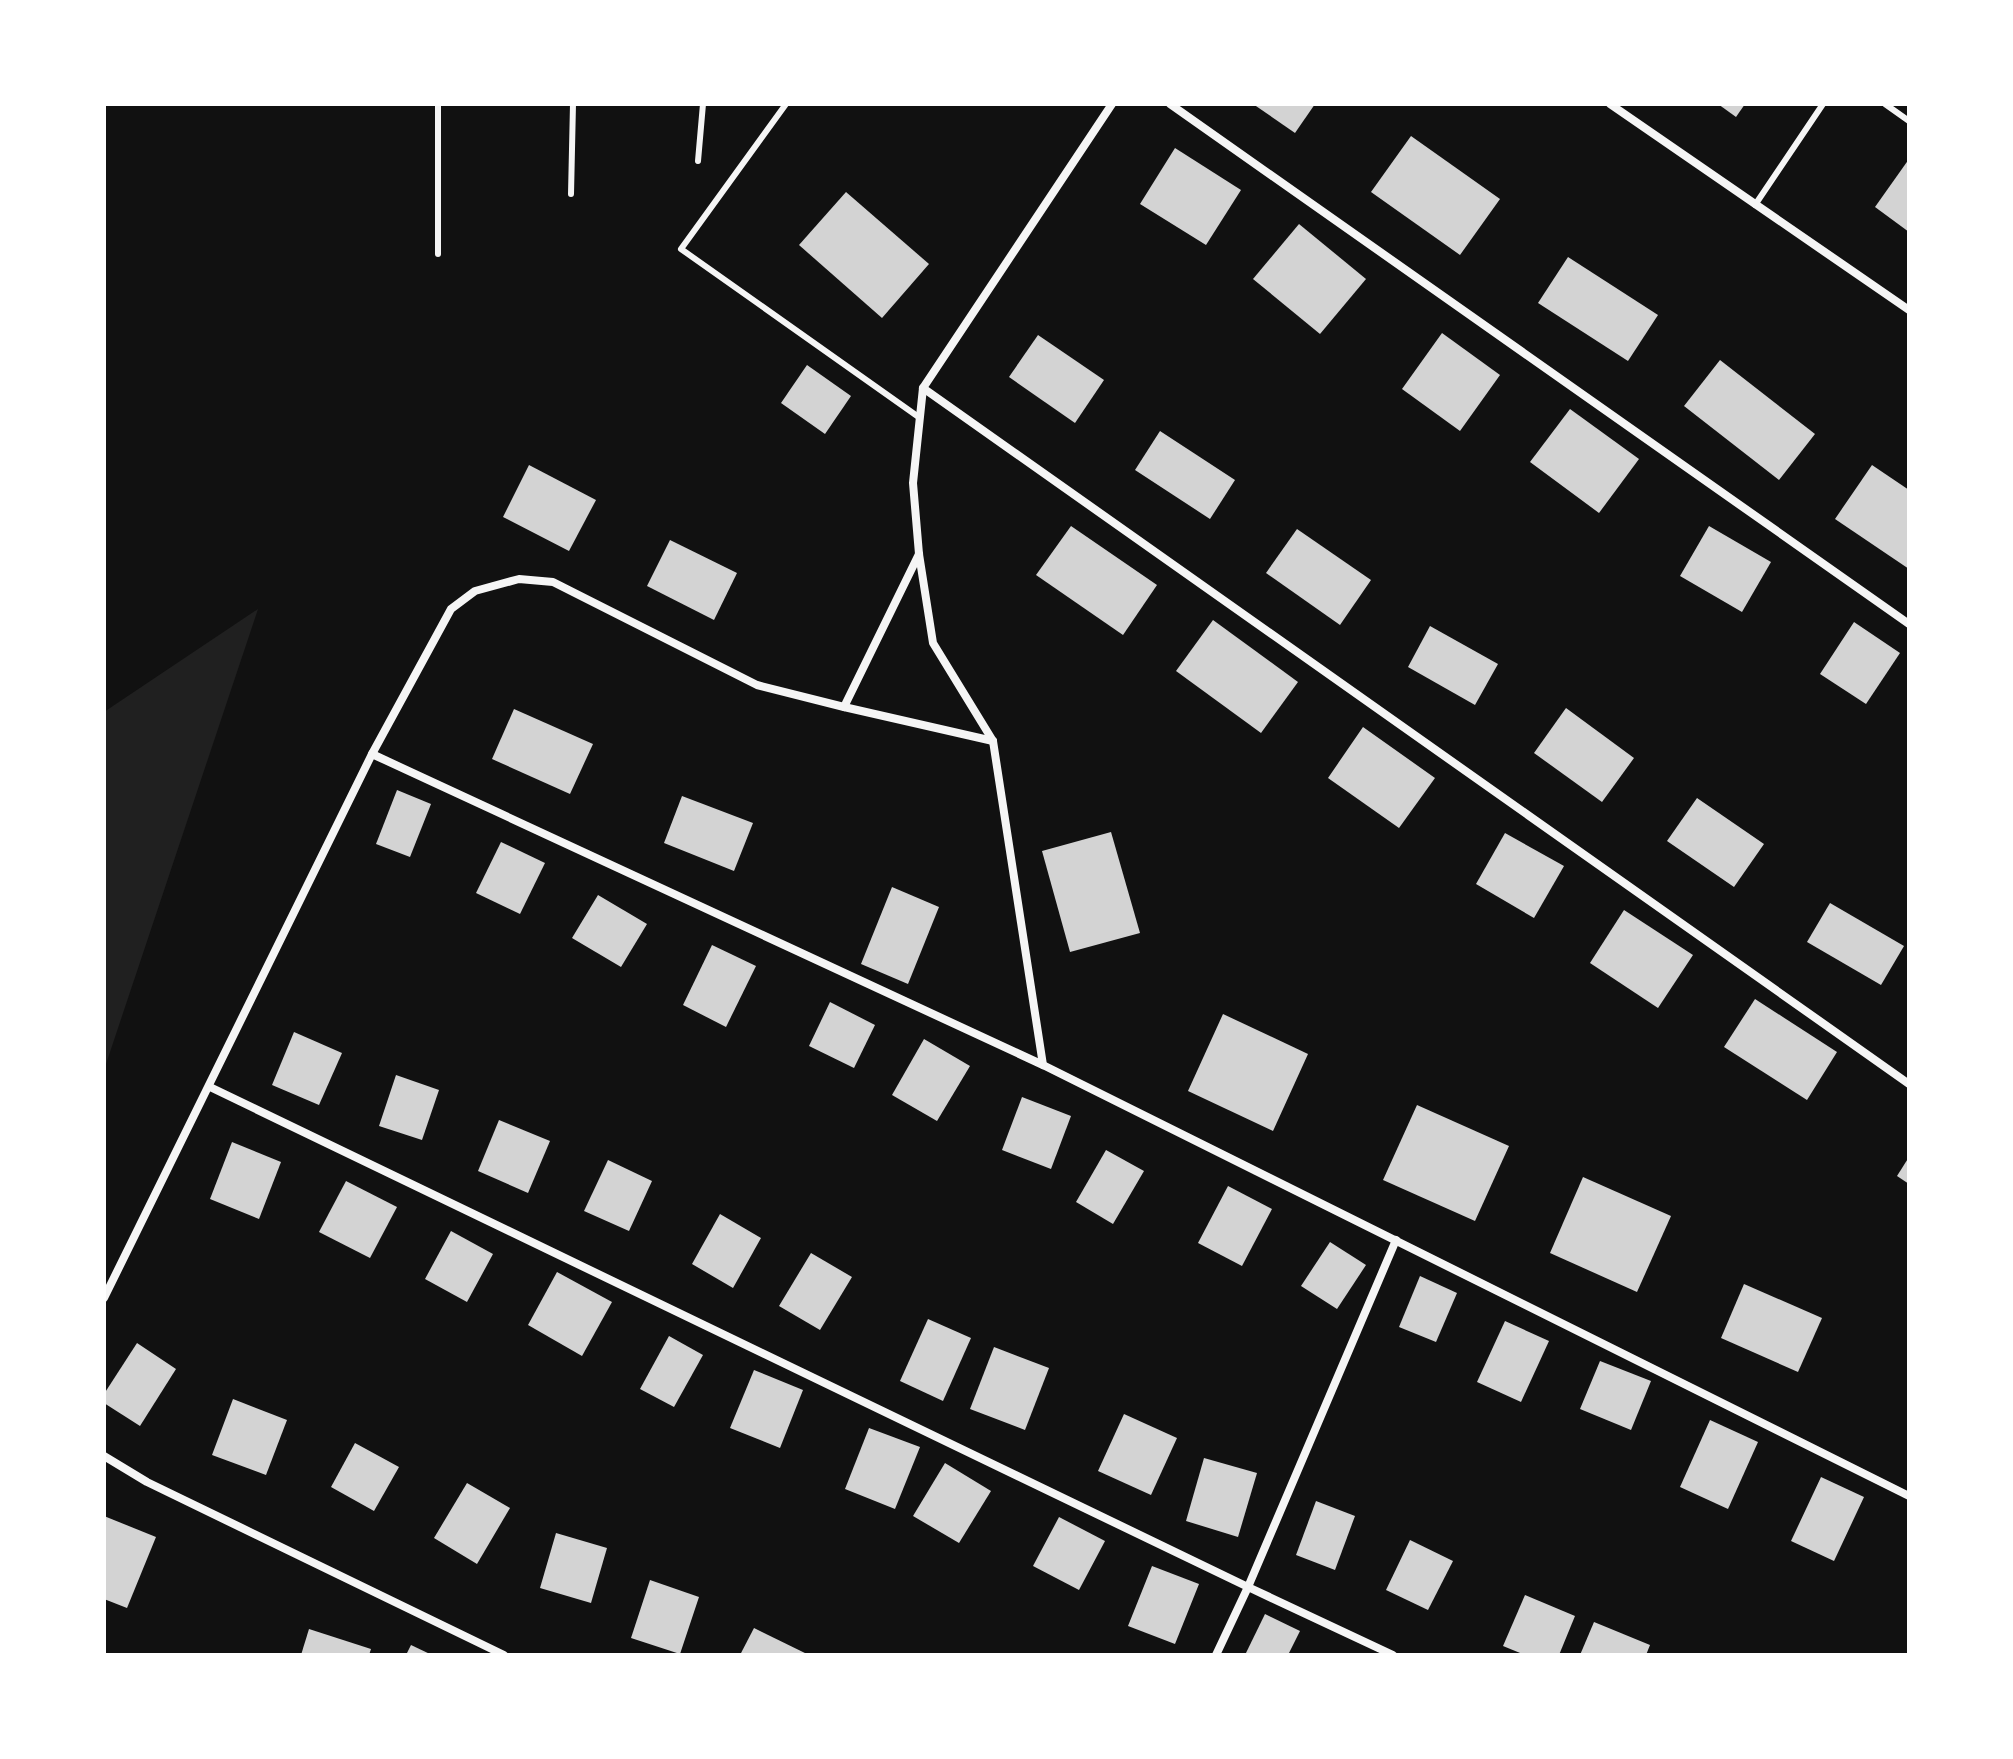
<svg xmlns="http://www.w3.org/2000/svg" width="2013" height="1759" font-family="Montserrat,sans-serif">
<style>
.green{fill:#202020}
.building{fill:#d3d3d3}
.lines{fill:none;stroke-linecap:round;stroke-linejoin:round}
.service{stroke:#f5f5f5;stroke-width:6}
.minor{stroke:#f5f5f5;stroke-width:8}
</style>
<rect width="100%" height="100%" fill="#111"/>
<polygon class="green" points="258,609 104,1070 104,712"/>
<g class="building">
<polygon points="1253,104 1315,104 1295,133"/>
<polygon points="1718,104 1745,104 1736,117"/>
<polygon points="1411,136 1500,199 1460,255 1371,192"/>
<polygon points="1175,148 1241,190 1206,245 1140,204"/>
<polygon points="1909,159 1909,232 1875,207"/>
<polygon points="846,192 929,264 882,318 799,245"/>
<polygon points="1299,224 1366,279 1320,334 1253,279"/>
<polygon points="1568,257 1658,315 1628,361 1538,303"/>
<polygon points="1442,333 1500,375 1460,431 1402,389"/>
<polygon points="1038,335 1104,380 1075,423 1009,377"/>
<polygon points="1720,360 1815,434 1779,480 1684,406"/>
<polygon points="807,365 851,396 825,434 781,403"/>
<polygon points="1570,409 1639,459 1599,513 1530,462"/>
<polygon points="1160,431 1235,480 1210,519 1135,470"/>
<polygon points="529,465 596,500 569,551 503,517"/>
<polygon points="1872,465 1909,490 1909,569 1835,519"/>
<polygon points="1071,526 1157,585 1123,635 1036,575"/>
<polygon points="1709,526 1771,562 1742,612 1680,576"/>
<polygon points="1297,529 1371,580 1340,625 1266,573"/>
<polygon points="670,540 737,573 714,620 647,586"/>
<polygon points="1213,620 1298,682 1261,733 1176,671"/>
<polygon points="1854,622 1900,653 1866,704 1820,674"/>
<polygon points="1430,626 1498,664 1475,705 1408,667"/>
<polygon points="1566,708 1634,758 1602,802 1534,753"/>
<polygon points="514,709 593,744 570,794 492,759"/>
<polygon points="1363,727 1435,778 1399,828 1328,778"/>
<polygon points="397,790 431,804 410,857 376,844"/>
<polygon points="682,796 753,823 734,871 664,843"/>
<polygon points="1697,798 1764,844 1734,887 1667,841"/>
<polygon points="1111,832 1140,933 1070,952 1042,851"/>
<polygon points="1505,833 1564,866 1534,918 1476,884"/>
<polygon points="501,842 545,863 520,914 476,893"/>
<polygon points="892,887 939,907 908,984 861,964"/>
<polygon points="598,895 647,924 621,967 572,938"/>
<polygon points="1830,903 1904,946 1881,985 1807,942"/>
<polygon points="1624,910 1693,955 1658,1008 1590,963"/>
<polygon points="712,945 756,966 726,1027 683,1005"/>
<polygon points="1755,999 1837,1052 1807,1100 1724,1047"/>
<polygon points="830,1002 875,1025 854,1068 809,1046"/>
<polygon points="1223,1014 1308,1054 1273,1131 1188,1091"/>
<polygon points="294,1032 342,1053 319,1105 272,1085"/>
<polygon points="924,1039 970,1066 937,1121 892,1095"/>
<polygon points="396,1075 439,1090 422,1140 379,1126"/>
<polygon points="1022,1097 1071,1116 1051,1169 1002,1150"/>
<polygon points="1417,1105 1509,1146 1475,1221 1383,1180"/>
<polygon points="499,1120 550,1141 528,1193 478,1171"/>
<polygon points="232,1142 281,1162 259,1219 210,1199"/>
<polygon points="1106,1150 1144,1171 1113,1224 1076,1202"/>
<polygon points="1909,1157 1909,1184 1897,1176"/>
<polygon points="608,1160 652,1181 629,1231 584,1211"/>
<polygon points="1583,1177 1671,1216 1637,1292 1550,1253"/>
<polygon points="346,1181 397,1207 370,1258 319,1232"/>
<polygon points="1228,1186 1272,1209 1242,1266 1198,1243"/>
<polygon points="720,1214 761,1238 733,1288 692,1264"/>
<polygon points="451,1231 493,1254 467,1302 425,1279"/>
<polygon points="1330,1242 1366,1265 1337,1309 1301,1286"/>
<polygon points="811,1253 852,1277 820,1330 779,1306"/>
<polygon points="557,1272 612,1302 582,1356 528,1325"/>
<polygon points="1420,1276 1457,1293 1436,1342 1399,1327"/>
<polygon points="1744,1284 1822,1318 1798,1372 1721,1338"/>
<polygon points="928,1319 971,1338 943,1401 900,1381"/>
<polygon points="1505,1321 1549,1341 1521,1402 1477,1382"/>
<polygon points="669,1336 703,1355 674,1407 640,1389"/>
<polygon points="137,1343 176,1369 140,1426 104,1403 104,1394"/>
<polygon points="994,1347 1049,1368 1025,1430 970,1409"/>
<polygon points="1600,1361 1651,1381 1631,1430 1580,1409"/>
<polygon points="754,1370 803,1390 780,1448 730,1428"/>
<polygon points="233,1399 287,1420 266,1475 212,1455"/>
<polygon points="1124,1414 1177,1438 1151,1495 1098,1471"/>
<polygon points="1710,1420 1758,1442 1728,1509 1680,1487"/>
<polygon points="869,1428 920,1447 895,1509 845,1489"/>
<polygon points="355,1443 399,1467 374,1511 331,1487"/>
<polygon points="1204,1458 1257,1473 1238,1537 1186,1521"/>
<polygon points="945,1463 991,1491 959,1543 913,1516"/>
<polygon points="1821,1477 1864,1497 1834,1561 1791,1541"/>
<polygon points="467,1483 510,1508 477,1564 434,1538"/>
<polygon points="1316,1501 1355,1516 1335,1570 1296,1555"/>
<polygon points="104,1516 156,1537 127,1608 104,1599"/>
<polygon points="1059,1517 1105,1541 1079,1590 1033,1566"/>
<polygon points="556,1533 607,1548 591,1603 540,1588"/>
<polygon points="1410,1540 1453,1561 1428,1610 1386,1590"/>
<polygon points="1152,1566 1199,1584 1175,1644 1128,1626"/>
<polygon points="650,1580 699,1597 680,1654 631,1638"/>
<polygon points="1525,1595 1575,1616 1559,1655 1525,1655 1503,1646"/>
<polygon points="1265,1614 1300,1631 1288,1655 1245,1655"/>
<polygon points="1594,1622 1650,1645 1646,1655 1580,1655"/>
<polygon points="754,1628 809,1655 740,1655"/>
<polygon points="309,1629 371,1649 369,1655 301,1655"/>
<polygon points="411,1645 432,1655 406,1655"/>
</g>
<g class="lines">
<g class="service">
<polyline points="786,104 681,249 920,418"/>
<polyline points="1885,104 1909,121"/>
<polyline points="698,161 703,104"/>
<polyline points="571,194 573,104"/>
<polyline points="1755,205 1823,104"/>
<polyline points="438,254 438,104"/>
</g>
<g class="minor">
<polyline points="1112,104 923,388 1909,1084"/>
<polyline points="1170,104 1909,624"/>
<polyline points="1610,104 1909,310"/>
<polyline points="923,388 913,483 919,554 933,643 993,741 1043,1065 1909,1496"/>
<polyline points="844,707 919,554"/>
<polyline points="372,754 1043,1065"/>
<polyline points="210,1087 1248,1587 1393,1655"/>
<polyline points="104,1298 372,754 451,609 475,591 519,579 553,582 757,685 844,707 993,741"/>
<polyline points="104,1456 147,1482 504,1655"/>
<polyline points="1216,1655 1248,1587 1396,1240"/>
</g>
</g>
<rect width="2013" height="1759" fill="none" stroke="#ffffff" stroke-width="212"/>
</svg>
